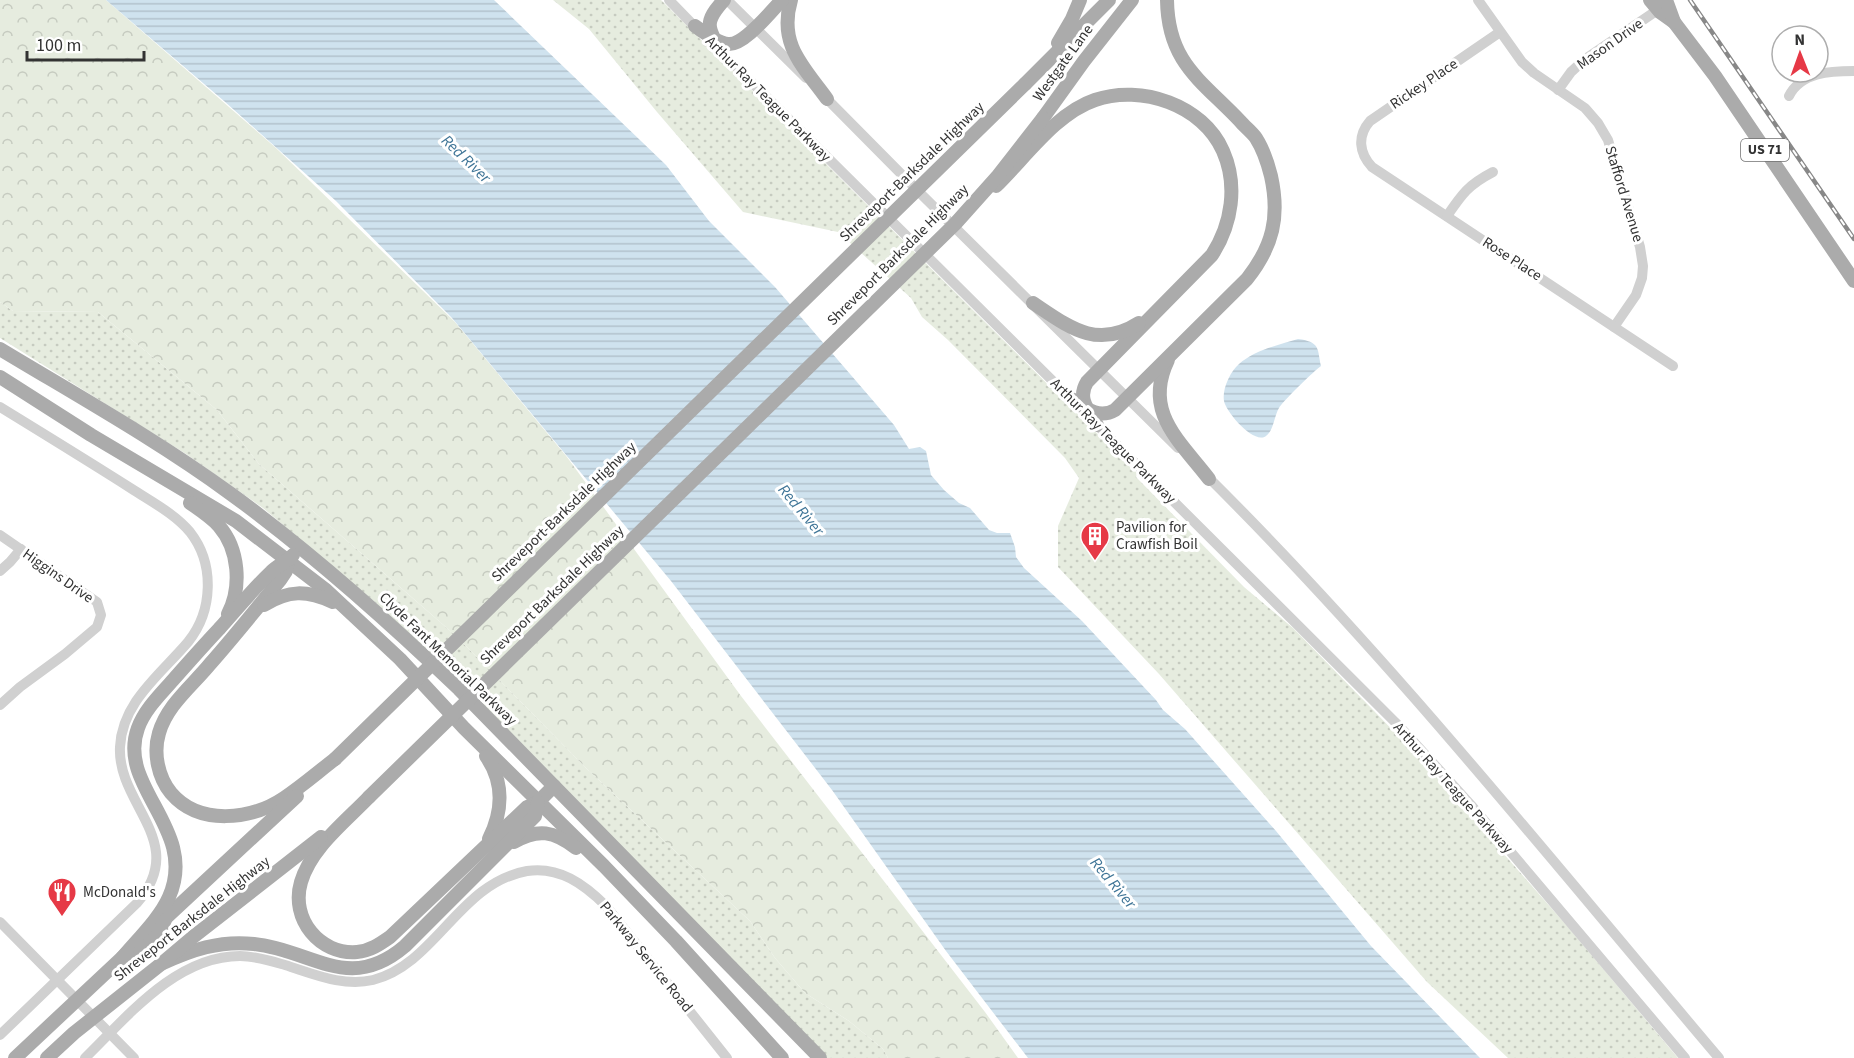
<svg xmlns="http://www.w3.org/2000/svg" width="1854" height="1058" font-family="'Source Sans 3',sans-serif">
<style>
.grass{fill:url(#grass-dots)}
.forest{fill:url(#forest-crowns)}
.water{fill:url(#water-rules)}
.lines{fill:none;stroke-linecap:round;stroke-linejoin:round}
.minor{stroke:#d0d0d0;stroke-width:10}
.major{stroke:#ababab;stroke-width:14}
.rail-casing{stroke:#888;stroke-width:4.5}
.rail{stroke:#fff;stroke-width:2;stroke-dasharray:7;stroke-linecap:butt}
.major-bridge{stroke:#ababab;stroke-width:14}
.labels{text-anchor:middle;dominant-baseline:central;stroke-width:6;stroke-linejoin:round;paint-order:stroke}
.shield{fill:#fff;stroke:#707070;stroke-width:1.5}
.shield-label{font-size:14px;font-weight:bold;fill:#333}
.street-label{font-size:15px;fill:#333;stroke:#fff}
.poi-label{font-size:15px;fill:#333;stroke:#fff;text-anchor:start}
.water-label{font-size:16px;font-style:italic;fill:#3f7597;stroke:#fff}
</style>
<defs>
<pattern id="grass-dots" width="8" height="8" patternUnits="userSpaceOnUse" patternTransform="scale(1.5)"><rect width="8" height="8" fill="#e6ecdf"/><path d="M2 2h.1M6 6h.1" fill="none" stroke="#c6cbc0" stroke-width="1.8" stroke-linecap="round"/></pattern>
<pattern id="forest-crowns" width="20" height="18" patternUnits="userSpaceOnUse" patternTransform="scale(1.5)"><rect width="20" height="18" fill="#e6ecdf"/><path d="M2 6a3 3 0 1 1 6 0M12 15a3 3 0 1 1 6 0" fill="none" stroke="#c6cbc0"/></pattern>
<pattern id="water-rules" width="6" height="5" patternUnits="userSpaceOnUse" patternTransform="scale(1.5)"><rect width="6" height="5" fill="#cfe2ee"/><path d="M0 2.5h6" fill="none" stroke="#b2c2cd"/></pattern>
</defs>
<rect width="100%" height="100%" fill="#fff"/>
<g class="grass">
<polygon points="553,0 661,0 1137,473 1136,477 1244,587 1293,628 1415,753 1568,927 1678,1058 1508,1058 1427,982 1159,674 1058,567 1058,526 1079,478 1065,458 948,340 922,317 911,298 838,232 743,212 657,112 589,29"/>
<polygon points="0,302 13,311 98,312 217,410 259,464 455,635 586,768 750,921 775,958 805,993 849,1021 883,1049 888,1058 826,1058 376,603 263,508 186,454 0,338"/>
</g>
<polygon class="forest" points="0,0 106,0 276,148 455,322 567,457 741,696 985,1012 1018,1058 888,1058 883,1049 849,1021 805,993 775,958 750,921 586,768 455,635 259,464 217,410 98,312 13,311 0,302"/>
<g class="water">
<polygon points="106,0 494,0 666,165 709,221 775,287 894,425 909,449 920,447 926,451 931,475 944,490 959,503 970,508 989,530 997,533 1010,533 1015,547 1016,557 1024,568 1082,621 1156,700 1163,710 1185,729 1276,831 1371,946 1480,1058 1028,1058 946,951 832,790 671,581 452,318 336,201 224,101"/>
<path d="M1298,339c23,3 19,10 23,27 -5,3 -40,37 -42,42 -5,8 -5,22 -13,28 -12,9 -40,-24 -42,-35 -2,-12 6,-29 15,-37 16,-14 39,-19 59,-25z"/>
</g>
<g class="lines">
<g class="minor">
<polyline points="669,0 700,32"/>
<polyline points="727,0 806,78"/>
<polyline points="1478,0 1522,62 1534,73 1585,108 1598,123 1608,140 1640,247 1643,266 1642,278 1636,295 1614,327"/>
<path d="M1500,32l-130,89c-13,15 -11,32 2,46l301,199"/>
<polyline points="716,47 1075,403"/>
<polyline points="1558,90 1571,72 1584,60 1662,7"/>
<polyline points="823,95 923,196 1178,448"/>
<path d="M1789,96c12,-24 42,-25 65,-25"/>
<path d="M1447,216c15,-22 21,-31 46,-44"/>
<path d="M0,407c44,27 88,54 132,82 20,13 43,25 58,43 25,32 23,79 -2,110 -27,32 -66,60 -68,105 -3,58 70,95 17,156l-137,132"/>
<polyline points="1093,421 1402,729 1471,805 1685,1058"/>
<path d="M1204,473c185,183 347,387 515,585"/>
<polyline points="0,535 97,602 101,615 97,627 65,654 20,687 0,705"/>
<polyline points="0,571 10,562 21,549"/>
<polyline points="0,922 134,1058"/>
<path d="M85,1058c42,-41 91,-102 155,-102 15,0 31,5 45,9 29,9 58,22 88,15 63,-16 86,-97 154,-109 32,-5 57,13 79,35l121,152"/>
</g>
<g class="major">
<path d="M791,0c-13,44 12,66 36,99"/>
<polyline points="1650,0 1660,12 1674,22 1715,76 1854,281"/>
<polyline points="1666,0 1674,22"/>
<path d="M695,26c9,6 22,17 33,18 16,2 43,-33 54,-44"/>
<polyline points="1058,43 1072,19 1080,0"/>
<path d="M721,52c-14,-25 -17,-30 3,-52"/>
<polyline points="1025,84 1109,0"/>
<polyline points="1043,118 1084,61 1132,0"/>
<path d="M996,186c29,-28 60,-73 99,-86 46,-16 108,5 128,51 15,34 9,73 -11,104l-125,127c-10,16 1,28 10,43"/>
<path d="M1033,303c36,24 64,47 106,20"/>
<path d="M0,349c78,47 157,91 231,145 81,59 155,125 228,195l361,369"/>
<path d="M1168,360c-25,52 11,80 41,119"/>
<polyline points="0,377 91,435 236,521 326,590 400,659 464,728 604,866 676,941 782,1058"/>
<path d="M1070,398c14,9 28,22 45,12l132,-131c26,-33 33,-62 24,-103 -3,-12 -8,-27 -15,-38 -4,-6 -11,-11 -16,-17 -39,-41 -72,-58 -73,-121"/>
<path d="M190,503c10,7 21,14 29,23 20,23 23,61 9,88"/>
<path d="M288,561l-2,10 -6,9c-23,28 -46,57 -70,84 -18,22 -43,41 -51,69 -6,20 -1,44 12,60 28,33 80,27 113,5 18,-12 34,-26 51,-39"/>
<path d="M264,605c25,-15 42,-15 69,-3"/>
<path d="M486,756c18,26 17,55 3,83"/>
<path d="M369,797c-24,25 -58,51 -68,85 -11,37 19,73 56,70 13,-1 23,-8 33,-15l137,-130 11,-5 16,-16"/>
<path d="M514,842c24,-14 40,-11 62,6"/>
<polyline points="157,926 297,796"/>
<path d="M122,958c15,-18 38,-40 47,-61 30,-68 -53,-110 -31,-169 7,-19 22,-33 35,-48 15,-17 30,-34 46,-51 17,-19 34,-40 52,-57 7,-7 16,-10 22,-17"/>
<polyline points="127,964 158,935 165,920"/>
<path d="M161,964c30,-14 59,-24 93,-20 58,6 95,50 151,2l130,-130 3,-14"/>
<polyline points="15,1058 127,953"/>
<polyline points="47,1058 74,1033 161,964 193,937 321,837"/>
</g>
<g class="rail-casing">
<polyline id="rail" points="1690,0 1854,239"/>
</g>
<use href="#rail" class="rail"/>
<g class="major-bridge">
<polyline points="335,759 1025,84"/>
<polyline points="369,797 955,224 997,177 1043,118"/>
</g>
</g>
<defs>
<g id="building-pin" transform="scale(1.5)"><path d="M0 17L-7.5 6A9.5 9.5 0 1 1 7.5 6Z" fill="#e63946" stroke="#fff"/><path d="M-4-6H4V6H1V3H-1V6H-4ZM-2.5-4.3h1.7v1.8h-1.7ZM.8-4.3h1.7v1.8H.8ZM-2.5-1h1.7V.8h-1.7ZM.8-1h1.7V.8H.8Z" fill="#fff"/></g>
<g id="restaurant-pin" transform="scale(1.5)"><path d="M0 17L-7.5 6A9.5 9.5 0 1 1 7.5 6Z" fill="#e63946" stroke="#fff"/><path d="M-5-6h1v4h1v-4h1v4h1v-4h1v5L-1.5 .5V6h-2V.5L-5-1ZM5-6V6H3V1.5H1.5Q1.5-4 5-6Z" fill="#fff"/></g>
</defs>
<g fill-rule="evenodd">
<use href="#building-pin" x="1095" y="536"/>
<use href="#restaurant-pin" x="62" y="892"/>
</g>
<g class="labels">
<rect class="shield" x="1741" y="139" width="48" height="22" rx="4.5"/>
<g class="shield-label">
<text x="1765" y="150">US 71</text>
</g>
<g class="street-label">
<text transform="translate(1610 44) rotate(-35)">Mason Drive</text>
<text transform="translate(1063 63) rotate(-54)">Westgate Lane</text>
<text transform="translate(1424 84) rotate(-34)">Rickey Place</text>
<text transform="translate(768 99) rotate(45)">Arthur Ray Teague Parkway</text>
<text transform="translate(912 172) rotate(-44)">Shreveport-Barksdale Highway</text>
<text transform="translate(1624 194) rotate(73)">Stafford Avenue</text>
<text transform="translate(898 255) rotate(-45)">Shreveport Barksdale Highway</text>
<text transform="translate(1512 259) rotate(33)">Rose Place</text>
<text transform="translate(1113 441) rotate(45)">Arthur Ray Teague Parkway</text>
<text transform="translate(564 512) rotate(-44)">Shreveport-Barksdale Highway</text>
<text transform="translate(58 576) rotate(35)">Higgins Drive</text>
<text transform="translate(552 595) rotate(-44)">Shreveport Barksdale Highway</text>
<text transform="translate(448 659) rotate(44)">Clyde Fant Memorial Parkway</text>
<text transform="translate(1453 788) rotate(48)">Arthur Ray Teague Parkway</text>
<text transform="translate(192 919) rotate(-38)">Shreveport Barksdale Highway</text>
<text transform="translate(646 957) rotate(51)">Parkway Service Road</text>
</g>
<g class="poi-label">
<text x="1116" y="527">Pavilion for<tspan x="1116" dy="17">Crawfish Boil</tspan></text>
<text x="83" y="892">McDonald's</text>
</g>
<g class="water-label">
<text transform="translate(466 159) rotate(44)">Red River</text>
<text transform="translate(801 510) rotate(50)">Red River</text>
<text transform="translate(1113 883) rotate(50)">Red River</text>
</g>
</g>
<g transform="translate(1800 54) rotate(359)"><circle r="28" fill="#ffffff" stroke="#adadad" stroke-width="1.5"/>
<path d="M0-4.5L10 22L0 15L-10 22Z" fill="#e63946"/>
<text y="-9" font-size="16" font-weight="bold" text-anchor="middle" fill="#333333">N</text>
</g>
<path d="M27 51v9h117v-9" fill="none" stroke="#333333" stroke-width="3"/>
<text x="36" y="51" font-size="18" fill="#333333" stroke="#ffffff" stroke-width="4.5" paint-order="stroke">100 m</text>
</svg>
